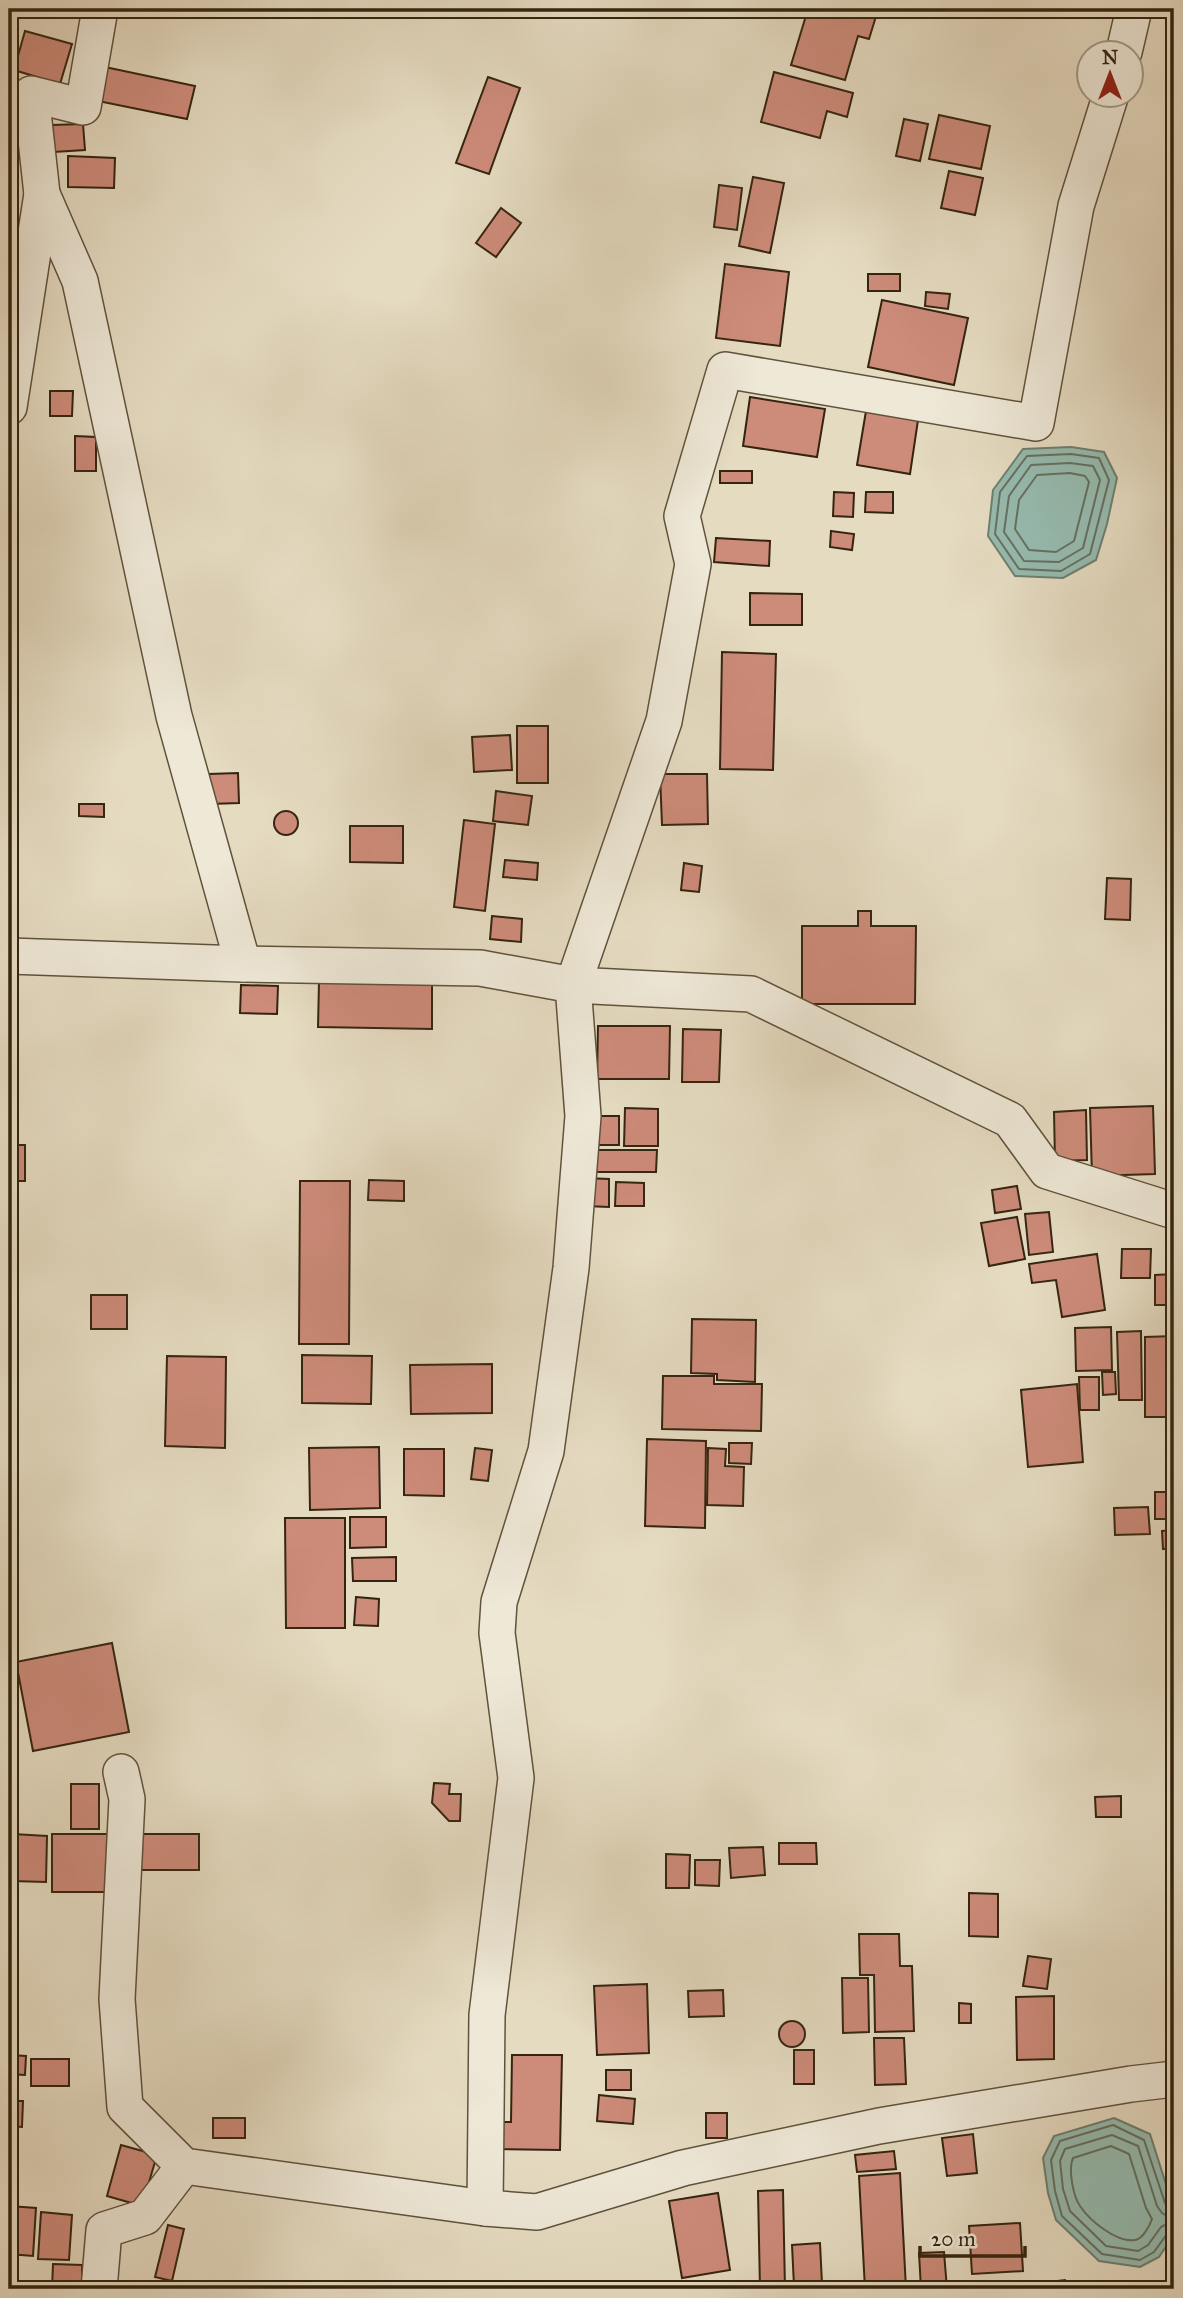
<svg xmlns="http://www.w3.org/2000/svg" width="1183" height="2298" font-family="'IM FELL Great Primer',serif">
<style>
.water{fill:#96bbaf;stroke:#6f7f6f;stroke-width:2}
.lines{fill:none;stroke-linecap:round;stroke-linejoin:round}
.shore{stroke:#667060;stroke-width:2}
.building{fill:#cd8b7a;stroke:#352510;stroke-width:2}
.street-casing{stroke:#61523c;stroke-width:38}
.street{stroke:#eee8d7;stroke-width:35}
</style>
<rect width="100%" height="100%" fill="#e5dbc1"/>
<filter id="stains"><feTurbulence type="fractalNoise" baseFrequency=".00286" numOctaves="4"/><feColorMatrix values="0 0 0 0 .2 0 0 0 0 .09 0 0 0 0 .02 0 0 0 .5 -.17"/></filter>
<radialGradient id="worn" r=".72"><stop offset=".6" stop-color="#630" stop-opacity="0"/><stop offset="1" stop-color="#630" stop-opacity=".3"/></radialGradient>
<g class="water">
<polygon points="1071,447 1104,452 1117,478 1107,524 1096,560 1063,578 1015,576 988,536 993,490 1023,449"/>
<polygon points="1114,2118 1150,2134 1171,2200 1173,2236 1159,2257 1140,2267 1099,2261 1056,2220 1048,2193 1043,2158 1054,2136"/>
</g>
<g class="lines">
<g class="shore">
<polygon points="1071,454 1099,458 1109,480 1090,554 1061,571 1019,569 995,534 1000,492 1027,456"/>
<polygon points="1070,463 1093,466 1100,480 1083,548 1059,562 1024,561 1004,532 1009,496 1031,465"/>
<polygon points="1070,473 1085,476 1089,482 1074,541 1056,552 1029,550 1015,529 1019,500 1037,475"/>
<polygon points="1112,2135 1138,2146 1157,2206 1162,2213 1172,2219 1171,2222 1161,2227 1148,2245 1138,2251 1106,2246 1070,2211 1063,2189 1060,2161 1065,2149"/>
<path d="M1111,2146l18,8 17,54 6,11c-2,6 -9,20 -17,21 -18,3 -45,-19 -55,-34 -7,-10 -12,-37 -7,-48z"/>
<polyline points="1174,2208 1169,2207 1165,2203 1144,2140 1113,2125 1060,2141 1051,2160 1055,2191 1062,2216 1102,2254 1140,2260 1154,2252 1167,2234 1174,2232"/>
</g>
</g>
<g class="building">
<polygon points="808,9 864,9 877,13 869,39 858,36 845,80 791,65"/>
<polygon points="25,31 72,44 60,84 14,70"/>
<polygon points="105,67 195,86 187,119 98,101"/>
<polygon points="774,72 853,93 847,117 827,111 820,138 761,122"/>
<polygon points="488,77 520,88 489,174 456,163"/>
<polygon points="939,115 990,126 981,169 929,159"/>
<polygon points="904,119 928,124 920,161 896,156"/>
<polygon points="83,124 85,150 54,152 52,125"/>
<polygon points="68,156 115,158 114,188 68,187"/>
<polygon points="949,171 983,178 975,215 941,208"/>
<polygon points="753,177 784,183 770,253 739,246"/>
<polygon points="719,185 742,188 737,230 714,227"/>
<polygon points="501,208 521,223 496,257 476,243"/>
<polygon points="725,264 789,272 780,346 716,338"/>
<rect x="868" y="274" width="32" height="17"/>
<polygon points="926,292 950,294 948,309 925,306"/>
<polygon points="882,300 968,318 954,385 868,367"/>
<polygon points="50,391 73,391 72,416 50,416"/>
<polygon points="750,397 825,409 817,457 743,446"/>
<polygon points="866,411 918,420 910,474 857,465"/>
<polygon points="75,436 96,437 96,471 75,471"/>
<rect x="720" y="471" width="32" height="12"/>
<polygon points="834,492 854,493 853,517 833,516"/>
<polygon points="866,492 893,492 893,513 865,512"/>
<polygon points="831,531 854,534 852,550 830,547"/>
<polygon points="716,538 770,541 769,566 714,562"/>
<polygon points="750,593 802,594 802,625 750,625"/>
<polygon points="9,641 15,642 14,656 9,656"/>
<polygon points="722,652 776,654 773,770 720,769"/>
<rect x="517" y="726" width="31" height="57"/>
<polygon points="510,735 512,770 474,772 472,737"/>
<polygon points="238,773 239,803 210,804 209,774"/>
<polygon points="660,774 707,774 708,824 662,825"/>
<polygon points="496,791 532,796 528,825 493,821"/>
<polygon points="79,804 104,804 104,817 79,816"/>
<circle cx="286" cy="823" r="12"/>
<polygon points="464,820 495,824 485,911 454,907"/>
<polygon points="350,826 403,826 403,863 350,862"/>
<polygon points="505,860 538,863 537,880 503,877"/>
<polygon points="684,863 702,866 699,892 681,890"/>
<polygon points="1107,878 1131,879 1130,920 1105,919"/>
<polygon points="858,911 871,911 871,926 916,926 915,1004 802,1004 802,926 858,926"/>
<polygon points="492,916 522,919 521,942 490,939"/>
<polygon points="319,982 432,984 432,1029 318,1027"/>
<polygon points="241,985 278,986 277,1014 240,1013"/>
<polygon points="598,1026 670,1026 669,1079 597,1079"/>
<polygon points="683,1029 721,1030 719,1082 682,1082"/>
<polygon points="1153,1106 1155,1174 1092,1176 1090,1108"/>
<polygon points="625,1108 658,1109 658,1146 624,1146"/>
<polygon points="1086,1110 1087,1160 1055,1161 1054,1112"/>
<polygon points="591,1116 619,1116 619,1145 590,1145"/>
<rect x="9" y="1145" width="16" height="36"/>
<polygon points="589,1150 657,1150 656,1172 589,1172"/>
<polygon points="585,1178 609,1179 609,1207 585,1206"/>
<polygon points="369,1180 404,1181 404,1201 368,1200"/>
<polygon points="300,1181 350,1181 349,1344 299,1344"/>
<polygon points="616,1182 644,1183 644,1206 615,1206"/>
<polygon points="1017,1186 1021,1209 995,1213 992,1190"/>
<polygon points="1049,1212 1053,1252 1029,1255 1025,1214"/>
<polygon points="1017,1217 1025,1259 989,1266 981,1223"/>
<polygon points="1122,1249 1151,1249 1150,1278 1121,1278"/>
<polygon points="1097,1254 1105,1310 1062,1317 1056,1280 1032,1283 1029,1264"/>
<polygon points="1174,1274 1174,1305 1155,1305 1155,1275"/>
<rect x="91" y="1295" width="36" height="34"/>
<polygon points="692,1319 756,1320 755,1382 717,1380 717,1374 691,1373"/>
<polygon points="1111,1327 1112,1370 1076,1371 1075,1328"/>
<polygon points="1141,1331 1142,1400 1119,1400 1117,1332"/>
<polygon points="1174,1336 1174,1388 1170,1389 1170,1417 1145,1417 1145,1337"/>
<polygon points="302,1355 372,1356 371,1404 302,1403"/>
<polygon points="167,1356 226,1357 225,1448 165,1446"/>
<polygon points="492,1364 492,1413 411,1414 410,1365"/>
<polygon points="1102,1372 1115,1372 1116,1394 1103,1395"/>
<polygon points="663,1376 714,1376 714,1384 762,1384 761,1431 662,1429"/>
<polygon points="1079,1377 1099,1377 1099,1410 1080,1410"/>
<polygon points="1077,1384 1083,1462 1028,1467 1021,1390"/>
<polygon points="647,1439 706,1441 705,1528 645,1526"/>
<polygon points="729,1443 752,1443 751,1464 729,1463"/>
<polygon points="379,1447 380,1508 310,1510 309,1448"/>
<polygon points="475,1448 492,1450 488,1481 471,1479"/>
<polygon points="708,1448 726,1449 725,1466 744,1467 743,1506 707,1505"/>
<polygon points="404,1449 444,1449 444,1496 404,1495"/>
<rect x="1155" y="1492" width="19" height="27"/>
<polygon points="1148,1507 1150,1534 1115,1535 1114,1508"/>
<polygon points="350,1517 386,1517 386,1547 350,1548"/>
<polygon points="285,1518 345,1518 345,1628 286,1628"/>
<polygon points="1174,1530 1174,1549 1163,1549 1162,1531"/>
<polygon points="396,1557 396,1581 353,1581 352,1558"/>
<polygon points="356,1597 379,1599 378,1626 354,1625"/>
<polygon points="112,1643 129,1732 33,1751 16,1662"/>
<polygon points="434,1783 450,1784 449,1794 461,1794 460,1821 449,1821 432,1803"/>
<rect x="71" y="1784" width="28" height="45"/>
<polygon points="1121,1796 1121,1817 1096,1817 1095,1797"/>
<polygon points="13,1834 47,1836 46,1882 12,1881"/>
<rect x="52" y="1834" width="60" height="58"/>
<rect x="134" y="1834" width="65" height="36"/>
<polygon points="779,1843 816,1843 817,1864 779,1864"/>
<polygon points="763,1847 765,1875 731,1878 729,1848"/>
<polygon points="666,1854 690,1855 689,1888 666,1888"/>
<polygon points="695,1860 720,1860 719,1886 695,1885"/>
<polygon points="969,1893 998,1894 998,1937 969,1936"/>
<polygon points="859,1934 899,1934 900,1966 912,1966 914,2031 875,2032 874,1975 860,1975"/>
<polygon points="1028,1956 1051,1959 1047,1989 1023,1986"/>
<polygon points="842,1978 868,1978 869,2032 843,2033"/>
<polygon points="647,1984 649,2053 597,2055 594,1986"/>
<polygon points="723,1990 724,2016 689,2017 688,1991"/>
<polygon points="1054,1996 1054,2059 1017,2060 1016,1997"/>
<polygon points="959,2003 971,2004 971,2023 959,2023"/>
<rect x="9" y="2014" width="9" height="32"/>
<circle cx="792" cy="2034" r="13"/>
<polygon points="874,2038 904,2038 906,2084 875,2085"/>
<rect x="794" y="2050" width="20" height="34"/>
<polygon points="9,2055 26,2056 25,2075 9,2074"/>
<polygon points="512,2055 562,2055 560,2150 498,2149 498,2122 511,2122"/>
<rect x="31" y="2059" width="38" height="27"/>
<rect x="606" y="2070" width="25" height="20"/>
<polygon points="599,2095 635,2099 633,2124 597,2121"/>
<polygon points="9,2101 23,2101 22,2127 9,2126"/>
<rect x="706" y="2113" width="21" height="25"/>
<rect x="213" y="2118" width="32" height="20"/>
<polygon points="973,2134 977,2173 947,2176 942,2138"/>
<polygon points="121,2145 157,2155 142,2206 107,2196"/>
<polygon points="894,2151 896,2169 857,2172 855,2155"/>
<polygon points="900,2173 906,2289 865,2289 859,2176"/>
<polygon points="783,2190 785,2289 760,2289 758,2191"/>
<polygon points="718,2193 730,2270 682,2278 669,2201"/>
<polygon points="9,2206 36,2208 33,2256 9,2254"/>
<polygon points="41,2212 72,2215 69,2260 38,2259"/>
<polygon points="1020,2223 1023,2271 972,2274 969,2226"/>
<polygon points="168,2225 184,2229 172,2281 155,2277"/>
<polygon points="820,2243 822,2284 794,2286 792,2245"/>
<polygon points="944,2252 947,2289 921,2289 919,2253"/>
<polygon points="53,2264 82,2265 82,2289 52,2289"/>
<polygon points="1065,2280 1066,2289 989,2289"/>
</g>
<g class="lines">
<g class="street-casing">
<g id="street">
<polyline points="100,9 83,107 31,94 42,194 80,281 174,716 243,964"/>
<polyline points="1124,52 1134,9"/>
<polyline points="9,407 42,194"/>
<polyline points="9,956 243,964 480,968 573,985 751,994 1010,1120 1047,1171 1174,1211"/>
<polyline points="121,1772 127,1799 117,1999 125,2107 184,2166 485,2208 537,2212 683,2168 879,2126 1131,2084 1174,2079"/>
<polyline points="485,2208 487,2015 516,1778 497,1633 499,1602 546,1451 571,1268 583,1116 573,985 664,721 693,564 682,516 725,370 1036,423 1076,206 1111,94"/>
<polyline points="99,2289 104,2230 145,2217 184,2166"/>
</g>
</g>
<use href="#street" class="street"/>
</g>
<rect width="1183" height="2298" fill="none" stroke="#e5dbc1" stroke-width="35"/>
<rect x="10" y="10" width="1162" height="2277" fill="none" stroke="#352510" stroke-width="3.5"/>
<rect x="18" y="18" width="1148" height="2263" fill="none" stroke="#352510" stroke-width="2"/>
<g transform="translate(1110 74)"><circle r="33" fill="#eee8d7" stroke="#a49a87" stroke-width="2"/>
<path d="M0-5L12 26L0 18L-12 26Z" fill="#8f2418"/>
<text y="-10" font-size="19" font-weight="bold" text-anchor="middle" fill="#352510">N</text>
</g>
<path d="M920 2246v10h105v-10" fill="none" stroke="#352510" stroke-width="3.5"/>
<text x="931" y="2246" font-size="21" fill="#352510" stroke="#eee8d7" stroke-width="5" paint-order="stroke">20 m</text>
<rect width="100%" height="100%" filter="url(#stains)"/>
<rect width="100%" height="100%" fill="url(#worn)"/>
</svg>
